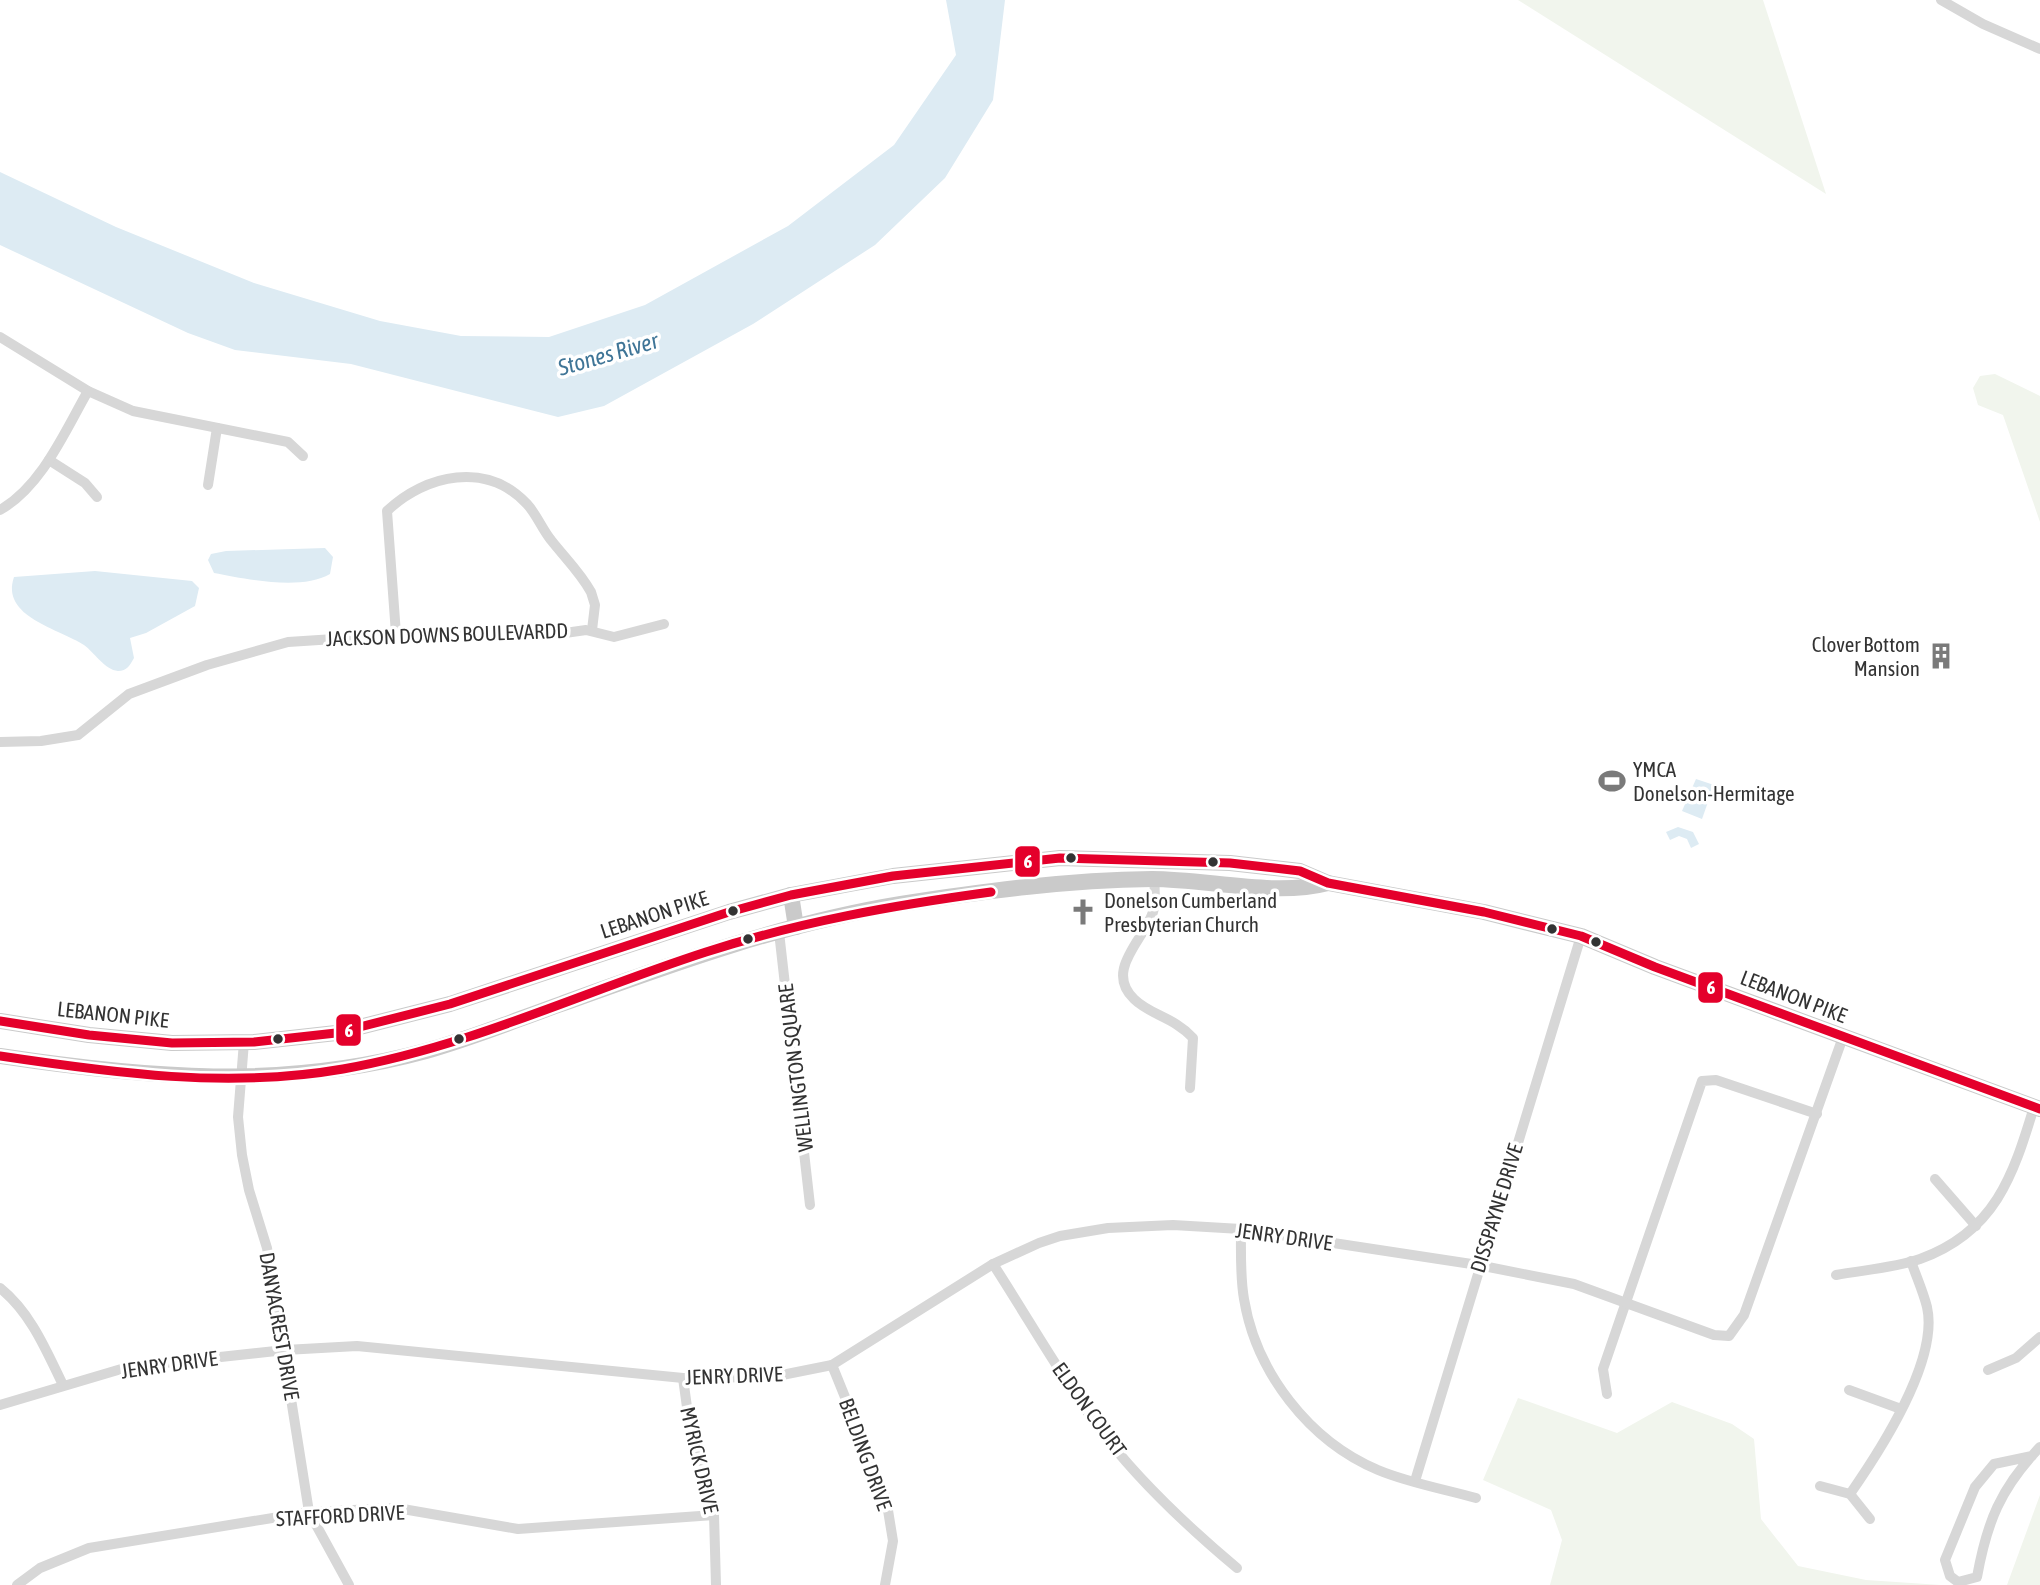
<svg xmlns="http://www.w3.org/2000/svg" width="2040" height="1585" font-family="'Asap Condensed',sans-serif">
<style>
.green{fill:#f1f5ed}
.water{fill:#ddebf3}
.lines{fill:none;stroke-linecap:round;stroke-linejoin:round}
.minor{stroke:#d7d7d7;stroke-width:10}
.primary{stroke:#cacaca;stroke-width:16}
.bus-1-casing{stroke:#fff;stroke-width:14}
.bus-1{stroke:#e4002b;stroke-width:9}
.bus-dot{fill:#333;stroke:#fff;stroke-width:2.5}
.labels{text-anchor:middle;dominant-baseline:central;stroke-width:7;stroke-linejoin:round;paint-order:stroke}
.street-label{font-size:21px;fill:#333;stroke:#fff}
.poi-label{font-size:21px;fill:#333;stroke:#fff;text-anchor:start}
.water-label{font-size:23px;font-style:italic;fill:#3f7597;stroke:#fff}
.line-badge{stroke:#fff;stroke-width:2.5}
.badge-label{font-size:19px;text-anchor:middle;font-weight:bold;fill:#fff}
</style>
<rect width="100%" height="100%" fill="#fff"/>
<g class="green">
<polygon points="1518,0 1763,0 1826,194"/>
<polygon points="1995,374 2040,396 2040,522 2003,415 1978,405 1973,388 1980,376"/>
<polygon points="1518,1398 1617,1433 1672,1402 1732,1424 1754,1439 1761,1519 1798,1566 1866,1580 1941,1585 1550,1585 1562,1540 1551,1510 1483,1480"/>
<polygon points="2040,1495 2040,1585 2007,1585"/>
</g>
<g class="water">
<polygon points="946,0 1005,0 993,100 945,178 875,245 753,324 604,406 558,417 351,364 235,350 188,333 0,245 0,172 116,227 254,283 380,321 461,336 549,337 645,305 788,226 894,145 956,55"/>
<path d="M325,548l8,9 -3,17c-29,17 -84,5 -116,-1l-6,-13 3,-6 15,-3z"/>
<path d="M95,571l97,10 7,7 -4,18 -49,27 -16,5 4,20c-4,7 -7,13 -16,13 -13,-1 -24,-19 -34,-26 -24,-16 -84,-28 -70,-68z"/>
<polygon points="1696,779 1714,785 1702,819 1682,811"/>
<polygon points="1678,827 1693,832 1699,844 1691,848 1687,839 1679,836 1670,840 1666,832"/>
</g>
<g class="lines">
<g class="minor">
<polyline points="1941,0 1983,24 2040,49"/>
<polyline points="0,337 88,391 133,411 288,442 303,456"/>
<polyline points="49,460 85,483 97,497"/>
<polyline points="208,485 217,428"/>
<path d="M0,510c42,-24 65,-79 88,-119"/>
<path d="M396,634l-9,-123c39,-37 100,-50 140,-7 10,11 15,25 24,36 14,18 29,32 40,52l4,13 -3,25"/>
<polyline points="0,742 41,741 78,735 129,694 207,665 288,642 473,630 551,635 586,630 614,637 664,624"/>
<path d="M1154,879c1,11 2,23 -1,33 -9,28 -49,58 -19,87 16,16 40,18 59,39l-3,50"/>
<polyline points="779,932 810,1205"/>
<polyline points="244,1042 238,1117 242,1155 249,1190 267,1248 309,1512 349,1585"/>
<polyline points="1935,1179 1976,1226"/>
<path d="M1241,1229c0,24 -1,47 3,70 12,73 65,142 134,171 31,13 66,19 98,28"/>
<path d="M993,1264c35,54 67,111 105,163 38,51 90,100 139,141"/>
<path d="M1836,1275c27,-5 58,-7 84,-16 75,-27 93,-83 114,-152"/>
<path d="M0,1288c31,25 46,62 63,97"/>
<polyline points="832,1365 886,1498 893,1541 885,1585"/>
<polyline points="1988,1370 2016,1358 2040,1337"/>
<polyline points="683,1378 690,1429 714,1515 716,1585"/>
<polyline points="1849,1390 1901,1409"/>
<polyline points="1607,1394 1603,1369 1702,1081 1716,1080 1817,1114"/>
<polyline points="0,1405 128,1367 285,1350 357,1346 683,1378 772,1377 832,1365 993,1264 1039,1243 1060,1236 1108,1228 1173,1225 1241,1229 1478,1265 1574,1284 1714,1335 1729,1336 1744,1315 1843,1037"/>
<path d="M2032,1456l-38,8 -19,23 -30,73 5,16 8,6 19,-5c10,-55 23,-88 63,-130"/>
<polyline points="1415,1481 1581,936"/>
<polyline points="1820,1486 1850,1494 1870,1519"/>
<path d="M1850,1494c30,-43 89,-134 77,-187 -4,-16 -11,-31 -16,-46"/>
<polyline points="17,1585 40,1568 89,1548 309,1512 397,1508 518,1529 714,1515"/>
</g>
<g class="primary">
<polyline points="791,895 796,927"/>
<polyline points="0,1021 89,1035 172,1043 254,1042 336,1033 450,1004 729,912 791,895 893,876 1060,858 1230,863 1300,871 1328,883 1484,912 1581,936 1655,967 2040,1109"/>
<path d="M0,1056c145,22 283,34 426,-5 46,-13 90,-31 135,-47 111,-40 223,-81 340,-100 83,-13 167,-24 251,-25 56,0 122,18 176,4"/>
</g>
<g class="bus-1-casing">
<g id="bus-1">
<polyline points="0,1021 89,1035 172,1043 254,1042 336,1033 450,1004 729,912 791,895 893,876 1060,858 1230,863 1300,871 1328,883 1484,912 1581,936 1655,967 2040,1109"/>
<path d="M0,1056c113,17 229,33 343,13 126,-22 242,-78 363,-117 93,-30 189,-47 285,-60"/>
</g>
</g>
<use href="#bus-1" class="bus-1"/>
</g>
<defs>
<g id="building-bare" transform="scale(2.1)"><path d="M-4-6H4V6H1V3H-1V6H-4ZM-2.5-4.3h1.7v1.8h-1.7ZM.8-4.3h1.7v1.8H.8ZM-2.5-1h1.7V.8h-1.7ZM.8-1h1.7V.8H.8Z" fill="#7a7a7a" stroke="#fff" stroke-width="2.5" paint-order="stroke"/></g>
<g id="stadium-bare" transform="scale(2.1)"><path d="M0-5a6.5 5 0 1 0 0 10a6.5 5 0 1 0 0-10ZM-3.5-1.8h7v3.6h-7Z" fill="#7a7a7a" stroke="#fff" stroke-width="2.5" paint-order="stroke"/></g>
<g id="church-bare" transform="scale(2.1)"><path d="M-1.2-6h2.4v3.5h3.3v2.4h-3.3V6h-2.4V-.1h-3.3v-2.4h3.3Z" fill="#7a7a7a" stroke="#fff" stroke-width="2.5" paint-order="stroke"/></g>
</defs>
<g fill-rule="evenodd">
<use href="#building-bare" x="1941" y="656"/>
<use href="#stadium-bare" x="1612" y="781"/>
<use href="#church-bare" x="1083" y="912"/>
</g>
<g class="bus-dot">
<circle cx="1071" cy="858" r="6"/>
<circle cx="1213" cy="862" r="6"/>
<circle cx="733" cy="911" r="6"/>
<circle cx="1552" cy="929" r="6"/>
<circle cx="748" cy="939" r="6"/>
<circle cx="1596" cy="942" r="6"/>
<circle cx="278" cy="1039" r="6"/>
<circle cx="459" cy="1039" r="6"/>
</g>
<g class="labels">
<g class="street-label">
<text transform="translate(447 634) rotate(-2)">JACKSON DOWNS BOULEVARDD</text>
<text transform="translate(654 914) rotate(-18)">LEBANON PIKE</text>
<text transform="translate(1794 996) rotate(21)">LEBANON PIKE</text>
<text transform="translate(113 1014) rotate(6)">LEBANON PIKE</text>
<text transform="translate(795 1068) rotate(-97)">WELLINGTON SQUARE</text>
<text transform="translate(1496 1208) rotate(-73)">DISSPAYNE DRIVE</text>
<text transform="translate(1284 1236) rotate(8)">JENRY DRIVE</text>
<text transform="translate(280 1326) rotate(80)">DANYACREST DRIVE</text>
<text transform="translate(169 1364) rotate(-8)">JENRY DRIVE</text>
<text transform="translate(734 1375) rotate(-2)">JENRY DRIVE</text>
<text transform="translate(1090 1409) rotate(54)">ELDON COURT</text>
<text transform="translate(866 1454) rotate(70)">BELDING DRIVE</text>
<text transform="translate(700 1460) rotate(77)">MYRICK DRIVE</text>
<text transform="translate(340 1515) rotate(-3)">STAFFORD DRIVE</text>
</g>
<g class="poi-label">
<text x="1920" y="644" text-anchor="end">Clover Bottom<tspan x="1920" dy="24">Mansion</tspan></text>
<text x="1633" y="769">YMCA<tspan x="1633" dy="24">Donelson-Hermitage</tspan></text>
<text x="1104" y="900">Donelson Cumberland<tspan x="1104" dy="24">Presbyterian Church</tspan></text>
</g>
<g class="water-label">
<text transform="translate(608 354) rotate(-16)">Stones River</text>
</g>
</g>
<g class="line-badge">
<rect x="1014" y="845" width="27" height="33" rx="7" fill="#e4002b"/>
<rect x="1697" y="971" width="27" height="33" rx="7" fill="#e4002b"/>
<rect x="335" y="1013" width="27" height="34" rx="7" fill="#e4002b"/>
</g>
<g class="badge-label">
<text x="1028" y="868">6</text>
<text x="1711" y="994">6</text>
<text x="349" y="1037">6</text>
</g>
</svg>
